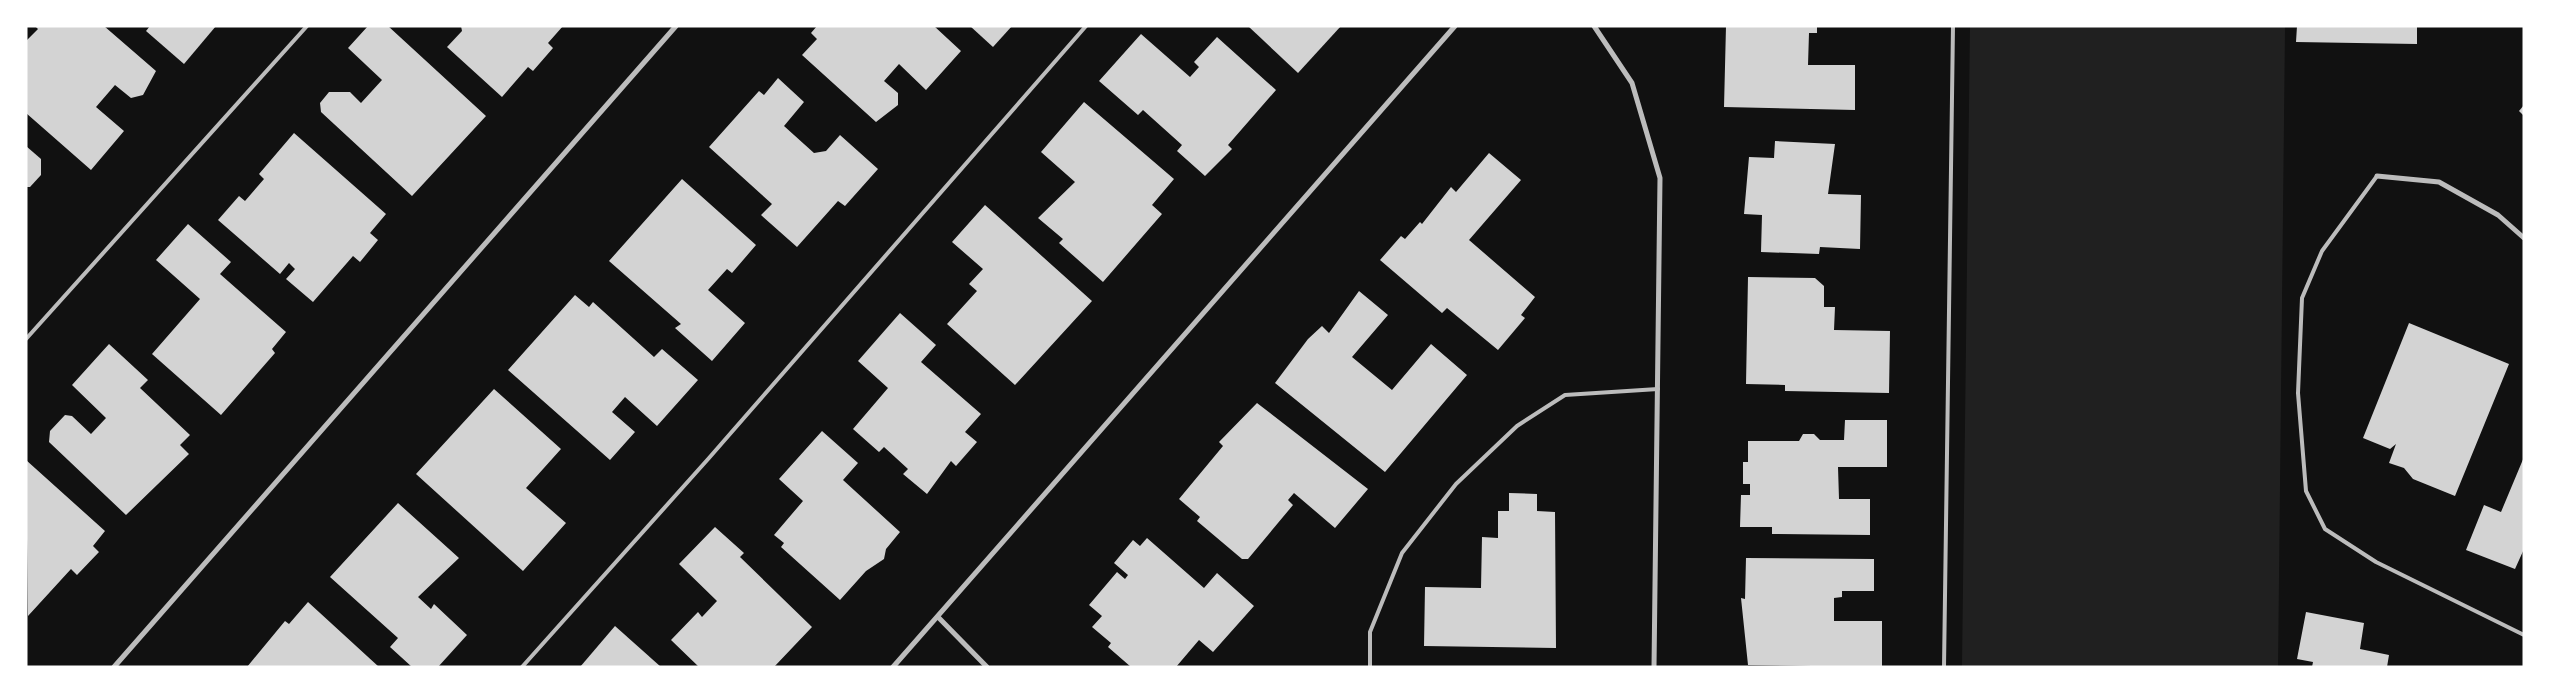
<svg xmlns="http://www.w3.org/2000/svg" width="2550" height="693" font-family="'Zilla Slab',serif">
<style>
.green{fill:#202020}
.building{fill:#d3d3d3}
.lines{fill:none;stroke-linecap:round;stroke-linejoin:round}
.service{stroke:#bcbcbc;stroke-width:4}
.minor{stroke:#bcbcbc;stroke-width:5}
</style>
<rect width="100%" height="100%" fill="#111"/>
<polygon class="green" points="1970,26 2285,26 2278,667 1962,667"/>
<g class="building">
<polygon points="35,26 104,26 156,71 143,95 131,98 115,85 96,107 124,131 91,170 26,113 26,41 38,29"/>
<polygon points="150,26 216,26 184,64 146,31"/>
<polygon points="368,26 388,26 486,116 412,196 321,112 320,103 329,92 350,92 361,103 382,80 348,48"/>
<polygon points="461,26 563,26 548,43 553,48 533,71 528,67 502,97 447,47 462,31"/>
<polygon points="817,26 934,26 961,51 926,90 899,64 884,81 898,93 898,105 876,122 802,55 817,39 811,33"/>
<polygon points="970,26 1012,26 993,47"/>
<polygon points="1248,26 1341,26 1298,73"/>
<polygon points="1726,26 1817,26 1817,33 1809,33 1808,65 1855,65 1855,110 1724,107"/>
<polygon points="2297,26 2417,26 2417,44 2296,42"/>
<polygon points="1141,34 1190,77 1199,67 1194,62 1217,37 1276,90 1228,145 1232,149 1205,176 1177,151 1182,145 1143,110 1138,115 1099,81"/>
<polygon points="778,78 804,102 784,126 814,153 826,151 840,135 878,169 845,206 838,201 797,247 761,215 772,204 709,147 759,91 764,95"/>
<polygon points="1084,102 1174,179 1152,205 1162,214 1103,282 1059,243 1063,239 1038,218 1075,182 1041,152"/>
<polygon points="2524,105 2524,116 2519,111"/>
<polygon points="294,133 386,214 370,233 378,240 360,262 353,256 313,302 286,279 295,269 289,263 280,274 218,220 239,196 245,201 264,179 259,174"/>
<polygon points="1775,141 1835,144 1828,194 1861,195 1860,249 1820,247 1819,254 1761,252 1762,215 1744,214 1749,157 1774,158"/>
<polygon points="26,146 41,159 41,175 30,187 26,187"/>
<polygon points="1489,153 1521,180 1469,240 1535,297 1521,315 1525,318 1498,350 1447,308 1442,313 1380,260 1401,236 1405,239 1420,222 1422,224 1451,187 1456,192"/>
<polygon points="682,179 756,245 732,273 727,269 708,290 745,323 712,361 675,328 681,324 609,261"/>
<polygon points="985,205 1092,301 1015,385 947,324 977,291 969,284 983,269 952,242"/>
<polygon points="188,224 231,262 220,274 286,332 272,349 275,353 221,415 152,354 200,299 156,260"/>
<polygon points="1748,277 1815,278 1824,286 1824,307 1835,307 1834,330 1890,331 1889,393 1785,391 1785,385 1746,384"/>
<polygon points="1359,291 1388,315 1352,357 1392,390 1431,344 1467,375 1385,472 1275,383 1308,339 1322,326 1329,333"/>
<polygon points="575,295 589,307 593,302 654,357 662,349 698,380 657,426 625,397 612,412 635,432 610,460 508,370"/>
<polygon points="900,313 936,345 921,362 981,414 965,432 977,442 956,466 951,461 927,494 903,474 908,469 884,447 879,452 853,429 888,388 858,361"/>
<polygon points="2409,323 2509,364 2455,496 2413,479 2404,468 2389,463 2396,444 2390,449 2363,438"/>
<polygon points="109,344 148,380 140,388 190,435 180,445 189,454 126,515 49,442 50,431 65,415 72,416 91,434 106,418 72,385"/>
<polygon points="494,389 561,449 526,488 566,523 523,571 416,474"/>
<polygon points="1257,403 1368,489 1335,528 1294,493 1288,500 1293,505 1248,559 1242,559 1197,521 1200,517 1179,499 1223,446 1219,442"/>
<polygon points="1845,420 1887,420 1887,467 1838,467 1839,499 1870,499 1870,535 1772,534 1772,527 1740,527 1741,495 1750,495 1750,484 1743,484 1743,462 1748,462 1748,441 1799,441 1803,434 1814,434 1820,440 1844,440"/>
<polygon points="822,431 858,463 843,480 900,532 886,549 884,559 866,571 840,600 781,547 784,543 774,535 803,501 779,479"/>
<polygon points="2524,457 2524,549 2515,569 2466,550 2484,505 2501,512"/>
<polygon points="26,460 105,531 93,546 99,552 77,575 71,569 28,616"/>
<polygon points="1509,493 1537,494 1537,511 1555,512 1556,648 1424,646 1425,587 1481,588 1482,537 1498,538 1498,511 1509,511"/>
<polygon points="398,503 459,558 418,597 431,609 434,604 467,635 438,667 412,667 390,647 398,638 330,577"/>
<polygon points="715,527 744,553 740,557 812,627 774,667 699,667 671,640 698,612 702,617 717,601 679,564"/>
<polygon points="1147,538 1204,588 1217,573 1254,606 1213,652 1199,640 1176,667 1131,667 1108,647 1111,643 1092,627 1102,616 1089,605 1117,572 1125,579 1128,575 1114,563 1133,540 1140,546"/>
<polygon points="1746,558 1874,559 1874,591 1842,591 1842,597 1834,598 1834,621 1882,621 1882,667 1748,665 1741,598 1745,599"/>
<polygon points="308,602 379,667 247,667 285,621 289,624"/>
<polygon points="2306,612 2364,623 2360,649 2389,655 2387,667 2312,667 2313,662 2297,659"/>
<polygon points="615,626 661,667 580,667"/>
</g>
<g class="lines">
<g class="service">
<polyline points="2377,176 2322,251 2302,298 2298,393 2306,491 2325,529 2376,562 2524,635"/>
<polyline points="26,339 307,26"/>
<polyline points="522,667 709,458 1086,26"/>
<polyline points="1370,667 1370,632 1402,553 1456,484 1517,426 1565,395 1658,389"/>
<polyline points="1944,667 1953,26"/>
</g>
<g class="minor">
<polyline points="1594,26 1632,83 1660,178 1654,667"/>
<polyline points="2377,176 2439,182 2498,215 2524,238"/>
<polyline points="938,617 987,667"/>
<polyline points="114,667 676,26"/>
<polyline points="893,667 1455,26"/>
</g>
</g>
<rect width="2550" height="693" fill="none" stroke="#ffffff" stroke-width="55"/>
</svg>
